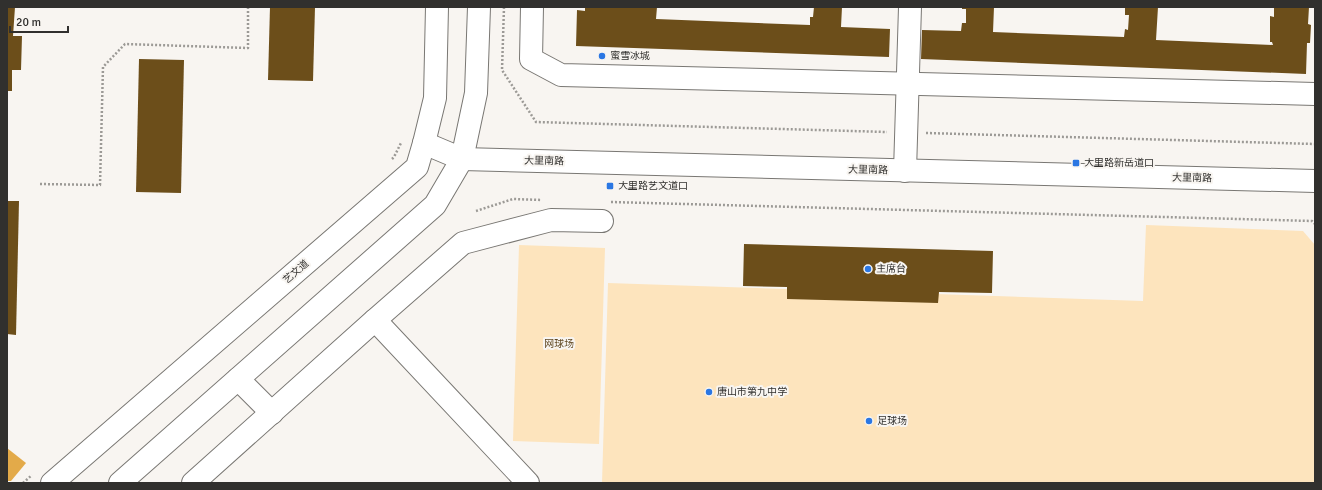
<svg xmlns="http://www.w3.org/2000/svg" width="1322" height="490" font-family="Signika,'Noto Sans SC',sans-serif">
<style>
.green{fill:#fde4bd}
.forest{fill:#e3aa49}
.building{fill:#6c4e1a}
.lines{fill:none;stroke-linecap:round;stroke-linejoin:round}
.minor-casing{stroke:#797773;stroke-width:24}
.major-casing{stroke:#797773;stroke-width:24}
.path{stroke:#9c9a96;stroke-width:2.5;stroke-dasharray:2 2;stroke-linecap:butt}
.minor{stroke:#fff;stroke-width:22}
.major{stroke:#fff;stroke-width:22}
.poi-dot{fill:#2b77e3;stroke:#f8f5f1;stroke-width:1.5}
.labels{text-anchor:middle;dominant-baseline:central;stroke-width:4;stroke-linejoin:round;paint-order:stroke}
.poi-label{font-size:10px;fill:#31302e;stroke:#f8f5f1;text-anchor:start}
.street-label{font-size:10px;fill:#31302e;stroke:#f8f5f1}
.park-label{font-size:10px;fill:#604821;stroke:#f8f5f1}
</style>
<rect width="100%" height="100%" fill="#f8f5f1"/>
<g class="green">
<polygon points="1146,225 1303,231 1315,245 1315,483 602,483 608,283 1143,301"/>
<polygon points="519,245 605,248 599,444 513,441"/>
</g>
<polygon class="forest" points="7,448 26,463 11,481 7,481"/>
<g class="building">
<polygon points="7,7 15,7 13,36 22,36 21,70 12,70 12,91 7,91"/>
<polygon points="270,7 315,7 313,81 268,80"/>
<polygon points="585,7 657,7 656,19 810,25 810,17 813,17 814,7 842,7 841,27 890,29 889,57 576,46 577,10 585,11"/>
<polygon points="962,7 994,7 993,32 1124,37 1125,29 1128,30 1129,15 1125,15 1125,7 1158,7 1156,40 1273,45 1272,42 1270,42 1270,16 1274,17 1274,7 1309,7 1308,24 1311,25 1310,43 1307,43 1306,74 921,59 922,30 961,31 962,23 966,23 966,9 962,9"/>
<polygon points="139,59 184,60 181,193 136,192"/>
<polygon points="7,201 19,201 16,335 7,334"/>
<polygon points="744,244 993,251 992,293 939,292 938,303 787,299 787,287 743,286"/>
</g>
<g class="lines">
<g class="minor-casing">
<g id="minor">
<polyline points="532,7 531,59 561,75 1315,94"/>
<polyline points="905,171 910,7"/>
<polyline points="375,320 463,243 551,220 602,221"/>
<polyline points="238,379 272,413"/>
<polyline points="193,483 375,320 528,483"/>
</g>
</g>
<g class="major-casing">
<g id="major">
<polyline points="424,143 462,159 1315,181"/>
<polyline points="52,483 417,167 424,143 435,98 437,7"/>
<polyline points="120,483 435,205 462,159 476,93 479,7"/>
</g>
</g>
<g class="path">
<polyline points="504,7 502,70 536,122 887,132"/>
<polyline points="926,133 1315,144"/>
<polyline points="392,159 394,157 401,143"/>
<polyline points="40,184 100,185 103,67 125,44 248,48 248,7"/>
<polyline points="611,202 1312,221 1315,224"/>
<polyline points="476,211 513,199 542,200"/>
<polyline points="23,483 32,475"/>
</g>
<use href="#minor" class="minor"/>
<use href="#major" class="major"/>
</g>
<g class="poi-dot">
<circle cx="602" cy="56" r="4"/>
<rect x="1072" y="159" width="8" height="8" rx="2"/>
<rect x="606" y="182" width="8" height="8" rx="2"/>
<circle cx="868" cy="269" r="4"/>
<circle cx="709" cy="392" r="4"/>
<circle cx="869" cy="421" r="4"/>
</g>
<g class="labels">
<g class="poi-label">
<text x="610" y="56">蜜雪冰城</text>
<text x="1084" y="163">大里路新岳道口</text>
<text x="618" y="186">大里路艺文道口</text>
<text x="876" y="269">主席台</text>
<text x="717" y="392">唐山市第九中学</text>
<text x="877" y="421">足球场</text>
</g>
<g class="street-label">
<text transform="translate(544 161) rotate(1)">大里南路</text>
<text transform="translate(868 170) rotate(1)">大里南路</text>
<text transform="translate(1192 178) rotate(1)">大里南路</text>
<text transform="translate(296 272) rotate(-41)">艺文道</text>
</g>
<g class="park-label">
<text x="559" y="344">网球场</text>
</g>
</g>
<rect width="1322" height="490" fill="none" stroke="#31302e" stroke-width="16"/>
<path d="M10 26v6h58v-6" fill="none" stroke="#31302e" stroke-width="2"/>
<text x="16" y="26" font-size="12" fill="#31302e" stroke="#f8f5f1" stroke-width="3" paint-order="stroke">20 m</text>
</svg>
